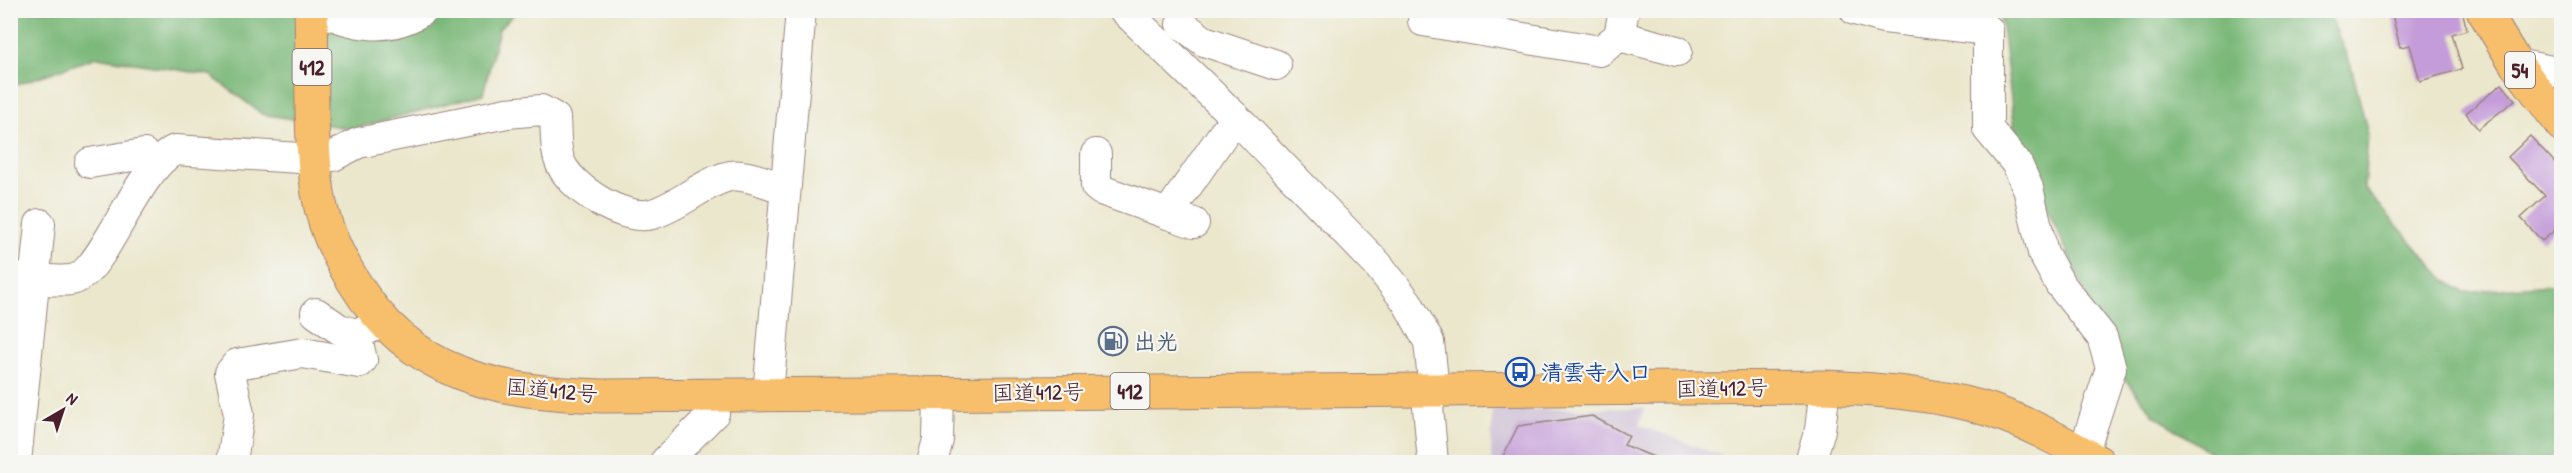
<svg xmlns="http://www.w3.org/2000/svg" width="2572" height="473" font-family="'Patrick Hand','Klee One',sans-serif">
<style>
.industrial{fill:#ccbed4}
.forest{fill:#7ab878;stroke:#626c52;stroke-width:1.5}
.building{fill:#c49cd9}
.lines{fill:none;stroke-linecap:round;stroke-linejoin:round}
.minor-casing{stroke:#9a837c;stroke-width:32}
.major-casing{stroke:#9a837c;stroke-width:35}
.highway-casing{stroke:#9a837c;stroke-width:35}
.minor{stroke:#fff;stroke-width:30}
.major{stroke:#f7bf6c;stroke-width:33}
.highway{stroke:#f7bf6c;stroke-width:33}
.labels{text-anchor:middle;dominant-baseline:central;stroke-width:4.5;stroke-linejoin:round;paint-order:stroke}
.shield{fill:#f6f6f2;stroke:#7e6067;stroke-width:1.5}
.shield-label{font-size:21px;font-weight:bold;fill:#4a1f2b}
.service-label{font-size:22px;font-weight:bold;fill:#4e5e75;stroke:#f6f6f2;text-anchor:start}
.transit-label{font-size:22px;font-weight:bold;fill:#164399;stroke:#f6f6f2;text-anchor:start}
.street-label{font-size:22px;fill:#4a1f2b;stroke:#f6f6f2}
</style>
<rect width="100%" height="100%" fill="#f6f6f2"/>
<filter id="ink" filterUnits="userSpaceOnUse"><feTurbulence type="fractalNoise" baseFrequency=".0167" numOctaves="2"/><feDisplacementMap in="SourceGraphic" scale="12" xChannelSelector="R" yChannelSelector="G"/><feConvolveMatrix kernelMatrix="1 2 1 2 8 2 1 2 1" color-interpolation-filters="sRGB"/></filter>
<filter id="wash" filterUnits="userSpaceOnUse"><feTurbulence type="fractalNoise" baseFrequency=".008" numOctaves="4" result="noise"/><feDisplacementMap in="SourceGraphic" scale="24" xChannelSelector="R" yChannelSelector="G"/><feGaussianBlur stdDeviation="1.35" result="paint"/><feColorMatrix in="noise" values="0 0 0 0 0 0 0 0 0 0 0 0 0 0 0 0 0 1.4 0 .05"/><feComposite in="paint" operator="in"/></filter>
<g filter="url(#wash)">
<rect width="100%" height="100%" fill="#ebe7cc"/>
<polygon class="industrial" points="1644,408 1639,425 1739,462 1491,462 1492,410"/>
<g class="forest">
<polygon points="11,11 517,11 499,29 483,94 353,129 262,114 210,75 97,57 15,85 11,93"/>
<polygon points="2000,11 2328,11 2351,66 2368,134 2364,188 2446,281 2464,292 2561,284 2561,462 2225,462 2154,415 2124,378 2016,139"/>
</g>
<g id="blocks">
<g class="building">
<polygon points="2391,10 2462,10 2467,30 2452,34 2462,69 2420,81 2410,45 2400,47"/>
<polygon points="2502,84 2515,100 2478,129 2466,113"/>
<polygon points="2530,136 2562,170 2562,224 2542,241 2521,218 2545,196 2508,157"/>
<polygon points="1592,416 1629,436 1624,445 1666,462 1500,462 1518,426"/>
</g>
</g>
</g>
<g filter="url(#ink)">
<use href="#blocks" fill-opacity="0" stroke="#9a837c" stroke-width="1.5"/>
<g class="lines">
<g class="minor-casing">
<g id="minor">
<path d="M317,10c39,14 69,24 106,0"/>
<polyline points="1124,10 1235,117 1378,265 1407,302 1429,342 1434,390 1428,407 1433,462"/>
<polyline points="1855,10 1884,18 1988,30 1988,129 2017,164 2028,188 2043,253 2060,284 2102,337 2111,368 2083,454"/>
<polyline points="1423,21 1600,51 1619,36 1624,10"/>
<polyline points="1181,24 1204,41 1276,65"/>
<polyline points="1619,36 1677,51"/>
<polyline points="2516,64 2562,73"/>
<polyline points="1096,154 1096,186 1101,190 1168,214 1235,117"/>
<polyline points="90,163 144,154 155,165"/>
<polyline points="1168,214 1194,223"/>
<path d="M10,278c20,0 42,4 61,2 33,-4 63,-110 104,-130l140,9 18,-3 25,-13 149,-30 34,-3 14,8c1,13 0,29 4,41 8,28 65,63 93,55 27,-8 48,-29 74,-37 15,-6 42,7 58,11"/>
<polyline points="316,313 339,329 356,334 375,326"/>
<polyline points="768,395 801,10"/>
<polyline points="16,462 40,224"/>
<polyline points="232,462 239,414 230,373 237,364 303,353 359,363 362,360 356,334"/>
<polyline points="665,462 714,413 716,395"/>
<polyline points="932,462 938,440 939,394"/>
<polyline points="1810,462 1820,430 1825,387"/>
</g>
</g>
<g class="major-casing">
<polyline id="major" points="2483,10 2516,64 2562,125"/>
</g>
<g class="highway-casing">
<path id="highway" d="M311,10c2,61 -2,124 7,183 5,32 19,62 36,89 58,95 143,110 248,114l1223,-9c55,3 111,6 165,23 38,13 73,32 108,52"/>
</g>
<use href="#minor" class="minor"/>
<use href="#major" class="major"/>
<use href="#highway" class="highway"/>
</g>
</g>
<defs>
<g id="fuel-ring" transform="scale(1.5)"><circle r="9.5" fill="#f6f6f2" stroke="#5c6f8a" stroke-width="1.5"/><path d="M-5.5-6h7V0h2V4h1.3V-2.5L3-4.5l.8-.8L6-3V5H2.5V1h-1V6h-7ZM-4.2-4.7v3.2H.2V-4.7Z" fill="#5c6f8a"/></g>
<g id="bus-ring" transform="scale(1.5)"><circle r="9.5" fill="#f6f6f2" stroke="#1a4fb4" stroke-width="1.5"/><path d="M-5-6H5V4H4V6H2V4H-2V6H-4V4H-5ZM-3.5-4V0h7V-4ZM-3.5 1.2v1.5H-2V1.2ZM2 1.2v1.5H3.5V1.2Z" fill="#1a4fb4"/></g>
</defs>
<g fill-rule="evenodd">
<use href="#fuel-ring" x="1113" y="341"/>
<use href="#bus-ring" x="1520" y="372"/>
</g>
<g class="labels">
<g class="shield">
<rect x="292.5" y="49" width="39" height="36" rx="4.5"/>
<rect x="2505" y="52" width="30" height="36" rx="4.5"/>
<rect x="1110.5" y="373" width="39" height="36" rx="4.5"/>
</g>
<g class="shield-label">
<text x="312" y="67">412</text>
<text x="2520" y="70">54</text>
<text x="1130" y="391">412</text>
</g>
<g class="service-label">
<text x="1134" y="341">出光</text>
</g>
<g class="transit-label">
<text x="1541" y="372">清雲寺入口</text>
</g>
<g class="street-label">
<text transform="translate(1722 388) rotate(-1)">国道412号</text>
<text transform="translate(552 390) rotate(5)">国道412号</text>
<text transform="translate(1038 392) rotate(-1)">国道412号</text>
</g>
</g>
<rect width="2572" height="473" fill="none" stroke="#f6f6f2" stroke-width="36"/>
<g transform="translate(63 410) rotate(39)" stroke="#f6f6f2" stroke-width="4.5" paint-order="stroke">
<path d="M0-4.5L10 22L0 15L-10 22Z" fill="#4a1f2b"/>
<text y="-9" font-size="16" font-weight="bold" text-anchor="middle" fill="#4a1f2b">N</text>
</g>
</svg>
